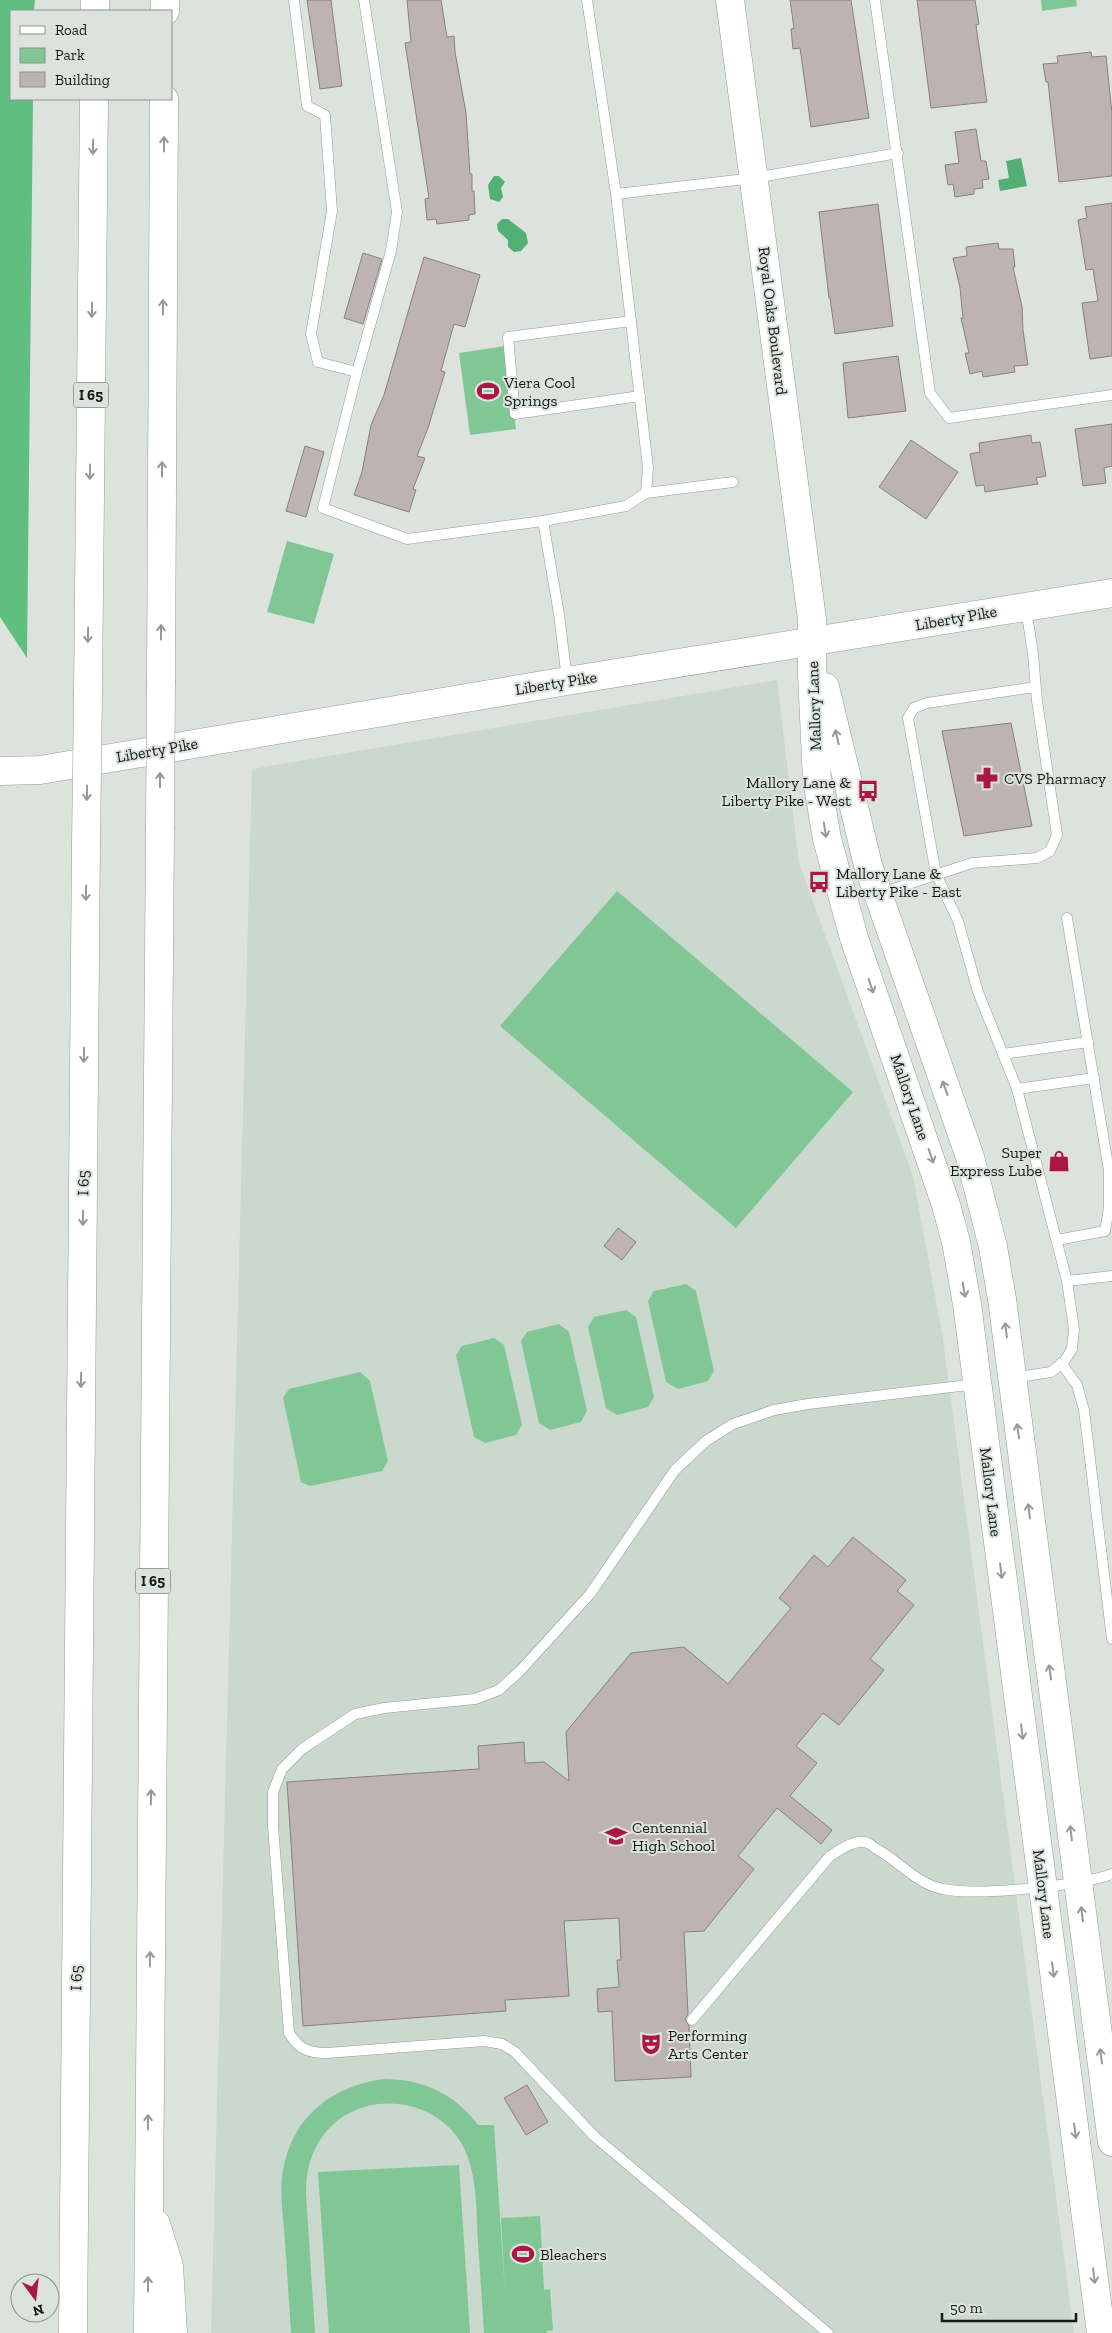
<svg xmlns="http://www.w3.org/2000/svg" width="1112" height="2333" font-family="'Zilla Slab',serif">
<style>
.built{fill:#cad8cd}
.green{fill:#81c796}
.forest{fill:#61be81}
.water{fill:#52b074}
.building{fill:#bdb3b4;stroke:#898081}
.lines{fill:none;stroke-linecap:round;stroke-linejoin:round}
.lane-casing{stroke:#949b96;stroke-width:11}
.secondary-casing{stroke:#949b96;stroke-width:29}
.highway-casing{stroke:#949b96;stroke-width:29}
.lane{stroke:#fff;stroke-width:10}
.secondary{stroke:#fff;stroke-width:28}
.highway{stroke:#fff;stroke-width:28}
.highway-bridge-casing{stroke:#949b96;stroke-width:29;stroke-linecap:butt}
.highway-bridge{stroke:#fff;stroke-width:28}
.oneway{stroke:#979897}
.labels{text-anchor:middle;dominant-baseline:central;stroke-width:4;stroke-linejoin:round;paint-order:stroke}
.shield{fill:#dce3dd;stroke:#525653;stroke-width:1}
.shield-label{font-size:15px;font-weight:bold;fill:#171a18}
.street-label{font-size:16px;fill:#171a18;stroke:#dce3dd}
.poi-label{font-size:16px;fill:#171a18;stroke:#dce3dd;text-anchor:start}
</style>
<rect width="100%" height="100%" fill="#dce3dd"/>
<polygon class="built" points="777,680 799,863 913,1176 943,1339 1074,2333 211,2333 252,769"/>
<g class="green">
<polygon points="1041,0 1076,0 1077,6 1042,11"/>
<polygon points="505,346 516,429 470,435 459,353"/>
<polygon points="287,541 334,554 314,624 267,612"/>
<polygon points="617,891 853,1092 736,1228 500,1026"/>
<polygon points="686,1284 696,1291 714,1371 708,1381 678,1389 666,1382 648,1301 654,1291"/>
<polygon points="626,1310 636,1317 654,1397 648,1407 617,1415 606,1408 588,1327 594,1317"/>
<polygon points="559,1324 569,1332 587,1411 581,1422 550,1430 539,1423 521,1341 527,1332"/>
<polygon points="494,1338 504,1345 522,1425 516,1435 485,1443 474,1437 456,1355 462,1346"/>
<polygon points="360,1372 370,1381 388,1461 382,1471 310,1486 301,1482 283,1398 289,1389"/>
<path d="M384,2079c39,0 71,15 94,46h16l11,168 -4,-75 39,-2 4,74 6,-1 3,41 -6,1v2h-63c-2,-30 -4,-61 -6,-91 -2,-33 0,-72 -18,-101 -32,-49 -110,-51 -141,1 -10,16 -13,32 -13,51l9,140h-24c-2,-31 -4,-61 -6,-92 -2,-26 -7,-55 0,-80 12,-49 52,-76 99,-82z"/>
<polygon points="459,2165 470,2333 329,2333 318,2172"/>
</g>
<polygon class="forest" points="0,0 35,0 34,11 11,11 11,99 33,99 27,658 0,617"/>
<g class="water">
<polygon points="1021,158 1027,186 1000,191 998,180 1009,178 1006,161"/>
<polygon points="494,176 499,176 505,182 501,188 503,197 499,202 490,199 488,185"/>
<polygon points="502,219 508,219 526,233 528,243 521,251 514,252 508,247 508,240 498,231 497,224"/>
</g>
<g class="building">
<polygon points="307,0 331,0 342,86 320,89"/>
<polygon points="407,0 441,0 447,37 454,36 455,52 466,113 470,174 472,174 472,191 474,191 475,214 469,215 469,220 437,224 436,219 427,220 425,199 429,198 405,43 411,42"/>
<polygon points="790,0 851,0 869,118 811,127 800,48 793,49 791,29 794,28"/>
<polygon points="917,0 975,0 979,24 976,25 987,102 931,108"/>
<polygon points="1091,52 1092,57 1106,56 1112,113 1112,176 1059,182 1048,82 1046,82 1043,64 1058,63 1057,56"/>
<polygon points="976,129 981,161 986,161 989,179 982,180 983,188 974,189 974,194 955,197 953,184 948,185 945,165 959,163 955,132"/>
<polygon points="1112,203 1112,356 1090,359 1082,303 1098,301 1093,269 1086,270 1078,220 1087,218 1085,207"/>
<polygon points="878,204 893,326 835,334 830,298 829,298 819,212"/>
<polygon points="998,243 999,249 1013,249 1015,267 1013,267 1022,307 1023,330 1028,365 1014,366 1015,372 983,377 982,371 970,374 965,353 969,353 961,318 963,318 960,288 953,258 967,256 966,247"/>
<polygon points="363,253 382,259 363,324 344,318"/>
<polygon points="424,257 480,275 465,327 454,324 441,371 445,372 428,428 417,456 425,458 413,489 416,490 409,512 354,495 362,472 371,425 384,395"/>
<polygon points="898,356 906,411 848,418 843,363"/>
<polygon points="1112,424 1112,466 1104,468 1106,483 1083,486 1075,429"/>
<polygon points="1031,435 1032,443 1040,442 1046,476 1036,478 1038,484 985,492 984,485 976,486 970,454 980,452 979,443"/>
<polygon points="911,440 958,472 926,519 879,487"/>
<polygon points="305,446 324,452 306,517 286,511"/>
<polygon points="1011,723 1032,826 964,836 942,731"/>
<polygon points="618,1228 636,1242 622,1260 604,1246"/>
<polygon points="853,1537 906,1580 897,1591 914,1605 870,1659 884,1670 839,1725 823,1713 796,1746 817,1763 790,1796 832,1830 821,1844 777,1808 738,1856 754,1869 704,1931 684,1932 688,2014 685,2019 689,2026 691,2077 615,2081 612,2011 598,2012 597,1989 619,1987 617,1960 621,1960 619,1918 564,1921 569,1996 505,2000 506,2011 303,2026 287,1782 479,1769 478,1746 524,1742 525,1763 544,1762 569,1781 566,1732 631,1653 684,1647 728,1684 791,1608 779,1598 814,1555 828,1567"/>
<polygon points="527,2085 548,2122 526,2135 504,2098"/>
</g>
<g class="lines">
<g class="lane-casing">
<g id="lane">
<polyline points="294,0 307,106 325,115 332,211 311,334 318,362 357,372"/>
<polyline points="364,0 397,212 391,251 357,372 323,508 407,539 543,521 626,506 646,493 648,468 616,194 587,0"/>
<polyline points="875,0 930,393 949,418 1112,395"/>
<polyline points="616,194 754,178 898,153"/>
<polyline points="631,321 508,337 515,414 640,396"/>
<polyline points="646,493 733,482"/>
<polyline points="543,521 559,614 567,680"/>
<polyline points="878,894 972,863 1037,858 1050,851 1057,835 1037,701 1033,654 1026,608"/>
<polyline points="1003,1054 1088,1042"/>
<polyline points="1017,1089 1094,1078"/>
<polyline points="1057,1240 1105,1231 1109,1208 1109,1171 1067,918"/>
<polyline points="1067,1281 1112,1276"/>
<polyline points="1061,1363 1077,1385 1084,1410 1112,1639"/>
<polyline points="1012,1378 1051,1372 1064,1362 1072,1349 1074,1329 1067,1281 1017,1089 978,992 958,921 936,874 908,718 914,708 927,703 1035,687"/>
<path d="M692,2020l138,-164c10,-6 23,-16 35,-14 3,1 8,4 10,6 23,12 41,36 68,41 32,7 138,-3 169,-15"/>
<path d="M828,2333l-234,-197 -79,-84 -13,-8 -18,-3 -157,12c-19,0 -28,-4 -38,-20l-16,-207v-34l9,-23 20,-20 53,-35 29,-6 91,-9 24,-9 21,-19 70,-77 85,-124 31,-29 27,-17 41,-14 34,-6 169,-20"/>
</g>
</g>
<g class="secondary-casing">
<g id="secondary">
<polyline points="730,0 812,619 812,674 817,780 827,839 854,938 946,1205 956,1242 967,1304 1101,2333"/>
<polyline points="825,687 868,865 970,1157 993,1247 1002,1299 1112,2142"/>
<polyline points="0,771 40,770 567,681 1112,593"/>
</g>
</g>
<g class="highway-casing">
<g id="highway">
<polyline points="95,11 95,0"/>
<polyline points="165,11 165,0"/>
<polyline points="161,681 164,99"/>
<polyline points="88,692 94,99"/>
<polyline points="156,2224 169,2266 173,2333"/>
<polyline points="73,2333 86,844"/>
<polyline points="148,2333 160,829"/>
</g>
</g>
<use href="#lane" class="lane"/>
<use href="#secondary" class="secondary"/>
<use href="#highway" class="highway"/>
<g class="highway-bridge-casing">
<g id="highway-bridge">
<polyline points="160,829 161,681"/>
<polyline points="86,844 88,692"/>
</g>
</g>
<use href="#highway-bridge" class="highway-bridge"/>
</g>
<defs><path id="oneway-shaft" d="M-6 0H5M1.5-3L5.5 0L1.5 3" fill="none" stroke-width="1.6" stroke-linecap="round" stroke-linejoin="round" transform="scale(1.25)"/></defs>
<g class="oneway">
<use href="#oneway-shaft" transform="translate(164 144) rotate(-90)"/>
<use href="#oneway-shaft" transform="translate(93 147) rotate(91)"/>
<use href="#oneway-shaft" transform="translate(163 307) rotate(-90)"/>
<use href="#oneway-shaft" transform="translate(92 310) rotate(91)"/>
<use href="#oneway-shaft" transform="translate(162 469) rotate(-90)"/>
<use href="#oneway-shaft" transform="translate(90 472) rotate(91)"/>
<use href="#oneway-shaft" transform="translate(161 632) rotate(-90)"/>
<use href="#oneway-shaft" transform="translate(88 635) rotate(91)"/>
<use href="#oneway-shaft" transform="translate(837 737) rotate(-103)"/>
<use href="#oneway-shaft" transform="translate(160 780) rotate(-90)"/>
<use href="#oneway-shaft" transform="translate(87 793) rotate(91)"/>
<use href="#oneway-shaft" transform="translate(825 830) rotate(81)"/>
<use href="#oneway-shaft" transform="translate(86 893) rotate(91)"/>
<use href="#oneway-shaft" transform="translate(871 986) rotate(71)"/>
<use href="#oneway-shaft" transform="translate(84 1055) rotate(91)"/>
<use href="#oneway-shaft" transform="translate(945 1088) rotate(-110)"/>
<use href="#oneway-shaft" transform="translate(931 1156) rotate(71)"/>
<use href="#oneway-shaft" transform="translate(83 1218) rotate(91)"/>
<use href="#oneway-shaft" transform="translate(964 1290) rotate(80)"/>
<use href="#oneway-shaft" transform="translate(1006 1330) rotate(-97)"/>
<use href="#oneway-shaft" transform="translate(81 1380) rotate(91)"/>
<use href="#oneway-shaft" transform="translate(1018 1431) rotate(-98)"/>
<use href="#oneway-shaft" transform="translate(1029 1511) rotate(-97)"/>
<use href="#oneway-shaft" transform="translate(1001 1571) rotate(83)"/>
<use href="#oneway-shaft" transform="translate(1050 1672) rotate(-98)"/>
<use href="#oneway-shaft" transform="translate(1022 1732) rotate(83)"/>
<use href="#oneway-shaft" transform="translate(151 1797) rotate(-89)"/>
<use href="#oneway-shaft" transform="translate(1071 1833) rotate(-97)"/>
<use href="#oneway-shaft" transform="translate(1082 1914) rotate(-97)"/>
<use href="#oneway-shaft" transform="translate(150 1959) rotate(-89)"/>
<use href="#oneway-shaft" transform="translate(1053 1970) rotate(83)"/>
<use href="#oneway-shaft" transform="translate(1101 2056) rotate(-98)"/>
<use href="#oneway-shaft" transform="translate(148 2122) rotate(-89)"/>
<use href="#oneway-shaft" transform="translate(1075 2131) rotate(83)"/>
<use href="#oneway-shaft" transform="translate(1094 2276) rotate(83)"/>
<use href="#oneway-shaft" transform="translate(148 2284) rotate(-90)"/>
</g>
<defs>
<g id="stadium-bare" transform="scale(1.725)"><path d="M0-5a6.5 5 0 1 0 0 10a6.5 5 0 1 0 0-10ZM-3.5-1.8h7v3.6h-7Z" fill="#ab1643" stroke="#dce3dd" stroke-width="2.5" paint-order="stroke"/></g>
<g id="pharmacy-bare" transform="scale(1.725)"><path d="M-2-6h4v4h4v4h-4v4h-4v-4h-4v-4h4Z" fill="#ab1643" stroke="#dce3dd" stroke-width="2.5" paint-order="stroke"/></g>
<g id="bus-bare" transform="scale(1.725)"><path d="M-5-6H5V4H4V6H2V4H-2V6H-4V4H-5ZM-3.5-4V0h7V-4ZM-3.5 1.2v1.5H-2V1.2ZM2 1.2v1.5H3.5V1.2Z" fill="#ab1643" stroke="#dce3dd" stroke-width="2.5" paint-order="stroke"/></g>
<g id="shop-bare" transform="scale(1.725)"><path d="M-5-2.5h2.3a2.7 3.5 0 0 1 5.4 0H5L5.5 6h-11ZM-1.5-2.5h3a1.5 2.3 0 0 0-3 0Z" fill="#ab1643" stroke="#dce3dd" stroke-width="2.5" paint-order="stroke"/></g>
<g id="school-bare" transform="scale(1.725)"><path d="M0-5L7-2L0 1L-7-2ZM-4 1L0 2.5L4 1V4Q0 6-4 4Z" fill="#ab1643" stroke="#dce3dd" stroke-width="2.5" paint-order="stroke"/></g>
<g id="theatre-bare" transform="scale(1.725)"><path d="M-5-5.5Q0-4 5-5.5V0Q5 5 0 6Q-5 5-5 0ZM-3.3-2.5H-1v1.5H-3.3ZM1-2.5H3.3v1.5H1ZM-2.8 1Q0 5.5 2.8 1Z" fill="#ab1643" stroke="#dce3dd" stroke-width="2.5" paint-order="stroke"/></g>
</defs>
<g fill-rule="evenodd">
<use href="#stadium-bare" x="488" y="391"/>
<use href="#pharmacy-bare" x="987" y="778"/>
<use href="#bus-bare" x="868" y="791"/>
<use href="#bus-bare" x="819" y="882"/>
<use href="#shop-bare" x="1059" y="1161"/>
<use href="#school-bare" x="616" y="1836"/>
<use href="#theatre-bare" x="651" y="2044"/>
<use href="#stadium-bare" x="523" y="2254"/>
</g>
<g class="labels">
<g class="shield">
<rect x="73.5" y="382.5" width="35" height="25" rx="4"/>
<rect x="135.5" y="1568.5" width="35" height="25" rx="4"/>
</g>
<g class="shield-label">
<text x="91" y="395">I 65</text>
<text x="153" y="1581">I 65</text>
</g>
<g class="street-label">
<text transform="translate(773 321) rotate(83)">Royal Oaks Boulevard</text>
<text transform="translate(956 618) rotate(-10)">Liberty Pike</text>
<text transform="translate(556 683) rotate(-9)">Liberty Pike</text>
<text transform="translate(814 706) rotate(-92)">Mallory Lane</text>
<text transform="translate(157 750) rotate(-10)">Liberty Pike</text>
<text transform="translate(910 1097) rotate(71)">Mallory Lane</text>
<text transform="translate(83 1183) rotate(-89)">I 65</text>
<text transform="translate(991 1492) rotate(83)">Mallory Lane</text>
<text transform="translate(1044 1894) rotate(83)">Mallory Lane</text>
<text transform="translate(76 1978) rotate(-89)">I 65</text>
</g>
<g class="poi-label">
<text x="504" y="382">Viera Cool<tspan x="504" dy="18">Springs</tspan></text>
<text x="1004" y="778">CVS Pharmacy</text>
<text x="851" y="782" text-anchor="end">Mallory Lane &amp;<tspan x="851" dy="18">Liberty Pike - West</tspan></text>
<text x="836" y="873">Mallory Lane &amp;<tspan x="836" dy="18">Liberty Pike - East</tspan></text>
<text x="1042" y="1152" text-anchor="end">Super<tspan x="1042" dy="18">Express Lube</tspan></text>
<text x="632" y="1827">Centennial<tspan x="632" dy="18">High School</tspan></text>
<text x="668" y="2035">Performing<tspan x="668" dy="18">Arts Center</tspan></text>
<text x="540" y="2254">Bleachers</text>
</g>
</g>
<rect x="10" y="10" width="162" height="90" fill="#dce3dd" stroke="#8d938e"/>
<rect x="20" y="26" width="25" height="8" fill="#ffffff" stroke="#8d938e"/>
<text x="55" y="35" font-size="15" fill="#171a18">Road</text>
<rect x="20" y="48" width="25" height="15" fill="#81c796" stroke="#8d938e"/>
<text x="55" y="60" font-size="15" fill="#171a18">Park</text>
<rect x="20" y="72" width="25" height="15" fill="#bdb3b4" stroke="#8d938e"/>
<text x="55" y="85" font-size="15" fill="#171a18">Building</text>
<g transform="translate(35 2298) rotate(165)"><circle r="24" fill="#dce3dd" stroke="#8d938e"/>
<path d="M0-4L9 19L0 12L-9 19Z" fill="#ab1643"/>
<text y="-8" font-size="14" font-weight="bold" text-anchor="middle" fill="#171a18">N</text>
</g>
<path d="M942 2313v8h134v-8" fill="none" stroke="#171a18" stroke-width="2.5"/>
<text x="950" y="2313" font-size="15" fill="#171a18" stroke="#dce3dd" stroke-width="4" paint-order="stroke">50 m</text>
</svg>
